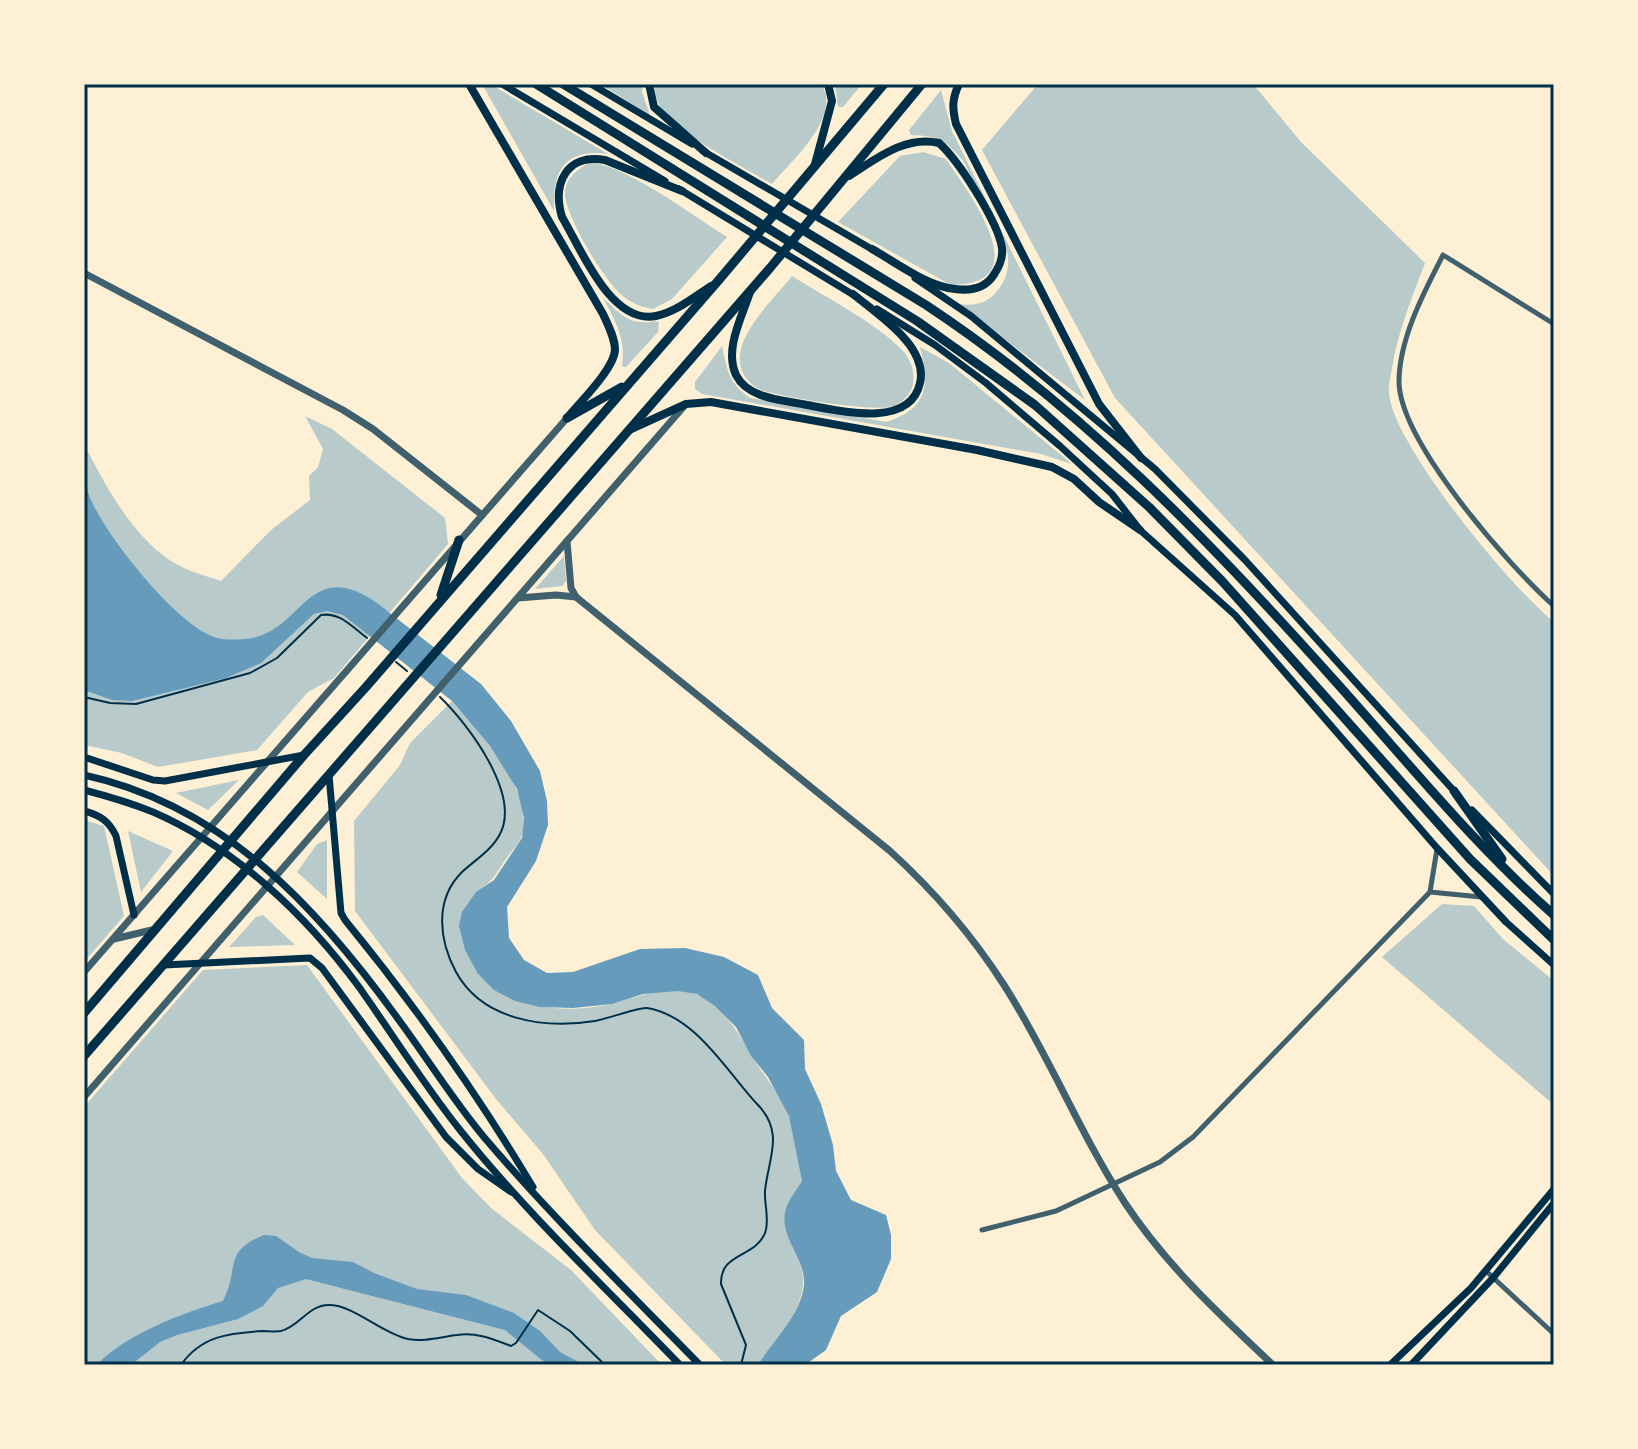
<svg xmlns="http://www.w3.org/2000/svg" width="1638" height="1449" font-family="'Nunito Sans',sans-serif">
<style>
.green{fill:#b9caca}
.water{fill:#669bbc}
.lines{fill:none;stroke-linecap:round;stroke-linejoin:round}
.path{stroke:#003049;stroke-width:2}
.minor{stroke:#3f606c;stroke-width:5}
.tertiary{stroke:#3f606c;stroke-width:7}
.secondary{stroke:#003049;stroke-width:7}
.primary{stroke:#003049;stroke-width:8}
.trunk{stroke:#003049;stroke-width:9}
.neatline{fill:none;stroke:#003049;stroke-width:3}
</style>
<rect width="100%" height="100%" fill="#fdf0d5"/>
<g class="green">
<path d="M482,84h8l118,70c-44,-6 -56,18 -54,57z"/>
<polygon points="600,84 643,84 642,92 650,115"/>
<path d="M655,84h166c22,32 -30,77 -49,100 -27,-16 -96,-51 -111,-76 -4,-7 -7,-17 -6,-24z"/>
<polygon points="835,84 862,84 843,107 838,107"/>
<path d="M1038,84h215l48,58 124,121c-13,35 -27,68 -33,105 -1,7 -4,16 -3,24 2,51 123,197 165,230v254l-439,-478 -133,-248z"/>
<path d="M941,90l11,41 133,269 -127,-96c16,2 29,0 39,-13 8,-9 12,-21 11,-34 0,-15 -36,-77 -44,-95 -18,-22 -25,-26 -53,-27l-2,-5z"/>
<path d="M923,152l23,7c23,35 94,126 5,126l-113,-63 62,-66z"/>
<path d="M589,163c34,0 106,54 138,74l-55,62 -19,10c-11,-2 -20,-5 -29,-12 -18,-13 -62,-85 -59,-107 3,-14 12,-20 24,-27z"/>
<path d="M792,276c33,21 85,47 111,75 16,18 15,46 -10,55 -18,7 -111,-9 -132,-16 -9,-4 -17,-12 -20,-22 -9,-31 33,-69 51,-92z"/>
<path d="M603,298c19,17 26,28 53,23l3,2 -1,9 -32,35 -4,-1c4,-27 -6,-44 -19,-68z"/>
<path d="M722,346c6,26 6,36 28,52l136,24c42,-13 44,-37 34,-75l29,16 123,101 -31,-10 -339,-60 -7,-5v-7z"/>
<path d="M305,416l27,13 113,89 3,26 -114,134 -26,14 -51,58 -99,17 -36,-14 -38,-8v-301c21,41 52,100 96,122 12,7 28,10 41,15l50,-51 39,-30 -1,-24 9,-9 5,-18z"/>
<polygon points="564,556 566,581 562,586 535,589"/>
<path d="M452,701c27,32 82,88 70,134 -2,8 -9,14 -14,21 -13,18 -12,23 -32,36l2,82c36,35 88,41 137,29 25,-7 58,-20 83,-8 25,11 39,36 52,58 12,21 29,39 39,62 7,20 9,45 13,66 -5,8 -13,18 -16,27 -9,28 20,50 17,77 -2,30 -30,55 -45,80h-32l-131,-135 -52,-76 -47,-55 -141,-188 -1,-90 46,-56 10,-22z"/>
<polygon points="239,780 208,810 176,793"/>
<polygon points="84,820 104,826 124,916 84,962"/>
<polygon points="128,831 173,851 141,892"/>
<polygon points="327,840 327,899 297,872 317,844"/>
<polygon points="1442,904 1474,906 1503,939 1554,981 1554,1105 1382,957"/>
<polygon points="263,915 295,945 229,947 256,917"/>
<polygon points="307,965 462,1178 491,1208 571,1270 662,1365 84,1365 84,1107 203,970"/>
</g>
<g class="water">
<path d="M84,472c2,10 3,21 8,30 17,37 83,121 122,135 7,3 22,3 31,2 58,-4 61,-85 132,-36l104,81 30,37 29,50 7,30 1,24 -12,36 -29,46 2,31 15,22 23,13 26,-1 67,-23 45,-1 39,9 34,18 14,33 32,32 1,29 16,35 12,41 3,26 15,29 35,15 5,20v24l-14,33 -36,24 -15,34 -21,15h-47c15,-25 43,-50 46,-80 2,-27 -27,-49 -18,-77 3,-9 11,-19 16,-27l-13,-65 -21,-39 -17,-21 -15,-29 -21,-21 -18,-12 -19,-3 -35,3 -31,10 -39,4 -33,-1 -25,-6 -21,-11 -16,-16 -13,-24 -6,-24 3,-14 14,-20 18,-12 28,-42 2,-20 -7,-29 -27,-43 -38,-45 -109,-86 -16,-4 -13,3 -53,49 -35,15 -94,23 -20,-1 -28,-10z"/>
<path d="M264,1235l12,1 23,16 13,6 41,4 21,11 43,16 49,6 48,18 26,18 20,21 24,13h-36l-43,-35 -199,-51 -28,9 -15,18 -25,13 -61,16 -17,7 -29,23h-35c33,-32 84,-51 127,-64 17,-33 -1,-49 41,-66z"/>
</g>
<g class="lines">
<g class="path">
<polyline points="396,662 407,671"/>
<path d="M84,697l26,6 26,1 114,-31 27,-15 44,-43c19,-3 31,12 46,23"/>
<path d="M440,697c28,27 81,97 60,137 -8,16 -25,26 -38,38 -28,28 -23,68 -6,100 27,49 89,57 139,49 12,-2 44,-14 52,-13 49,8 80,64 111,97 27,28 10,54 7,86 -1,13 5,29 0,42 -10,25 -45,19 -44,51l25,61 -5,20"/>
<path d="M181,1365c20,-29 48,-32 81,-34 6,0 13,1 19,0 18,-4 27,-26 48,-26 25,0 52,28 79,34 17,3 32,-2 49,-4 19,-3 36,4 54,11l5,-3 22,-33 32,21 35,34"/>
</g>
<g class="minor">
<path d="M1554,324l-111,-69c-19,37 -44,84 -44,127 1,60 110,184 155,224"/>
<polyline points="1437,849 1430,892 1481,897"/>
<polyline points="982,1230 1056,1211 1160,1162 1193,1137 1430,892"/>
<polyline points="1486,1271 1554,1334"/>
</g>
<g class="tertiary">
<polyline points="84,273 343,410 373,429 482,515"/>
<path d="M567,541l4,47 5,9 314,254c44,40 82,84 114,134 45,70 76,149 121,218 41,62 95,112 148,162"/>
<polyline points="518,598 556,595 576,597"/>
<polyline points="114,939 156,929"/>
<polyline points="84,972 567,418"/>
<polyline points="84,1097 686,404"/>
</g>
<g class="secondary">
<polyline points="502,84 665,181"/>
<polyline points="591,84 692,144"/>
<polyline points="703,151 875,251"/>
<polyline points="679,189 857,297"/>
<polyline points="915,278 971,316 1155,469 1245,560 1455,792"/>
<polyline points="877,309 935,345 986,383 1060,446 1112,494 1140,530 1235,615 1437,848 1506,922 1554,965"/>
<polyline points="84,757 153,780 165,781 304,755"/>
<path d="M84,775c142,31 236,135 317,248 28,38 52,77 82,113 68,80 144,154 217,229"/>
<path d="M329,775l12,138 4,7c68,83 133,175 188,267"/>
<path d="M84,790c23,6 47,13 69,22 83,36 153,103 206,175 34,48 65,98 101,143 67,84 146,158 220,235"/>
<polyline points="1472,810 1554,894"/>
<path d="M84,811c16,4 25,10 32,25l18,79"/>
<polyline points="164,965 310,958 322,968 446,1137 478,1169 511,1192"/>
<polyline points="1390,1365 1471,1288 1554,1189"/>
<polyline points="1411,1365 1493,1278 1554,1203"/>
</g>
<g class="primary">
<path d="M469,84l134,230c5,11 12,24 12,36 -1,19 -35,52 -47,67"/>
<polyline points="649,84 654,107 706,153"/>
<path d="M959,84c-7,15 -7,24 -3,40l143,280 42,54"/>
<polyline points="815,164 832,101 828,84"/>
<path d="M849,176c27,-17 56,-41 90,-33 20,18 59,79 63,105 1,11 -3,19 -9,28 -9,13 -23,15 -38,13 -29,-3 -58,-26 -83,-40"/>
<path d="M682,191l-77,-31c-38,-7 -53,23 -43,57 19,32 49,108 94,99 20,-4 38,-19 55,-30"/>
<path d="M750,292c-8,25 -26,57 -14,83 12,24 47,25 71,30 32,6 103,24 113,-22 4,-16 -5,-33 -16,-45 -14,-16 -34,-30 -51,-44"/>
<polyline points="629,430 686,404 711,402 977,450 1052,467 1074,479 1099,502 1140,530"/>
</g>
<g class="trunk">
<polyline points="536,84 917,321 1035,405 1149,507 1222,581 1470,859 1554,940"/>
<path d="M563,84l363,221c156,103 285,237 409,376 71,79 139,164 219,234"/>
<polyline points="567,418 622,387"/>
<polyline points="441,595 459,540"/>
<polyline points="1454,791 1502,859"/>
<polyline points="84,1013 304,755 366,687 718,281 884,84"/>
<polyline points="84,1056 770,268 922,84"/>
</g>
</g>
<rect width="1638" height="1449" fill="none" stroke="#fdf0d5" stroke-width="172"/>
<rect x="86" y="86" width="1466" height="1277" class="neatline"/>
</svg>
